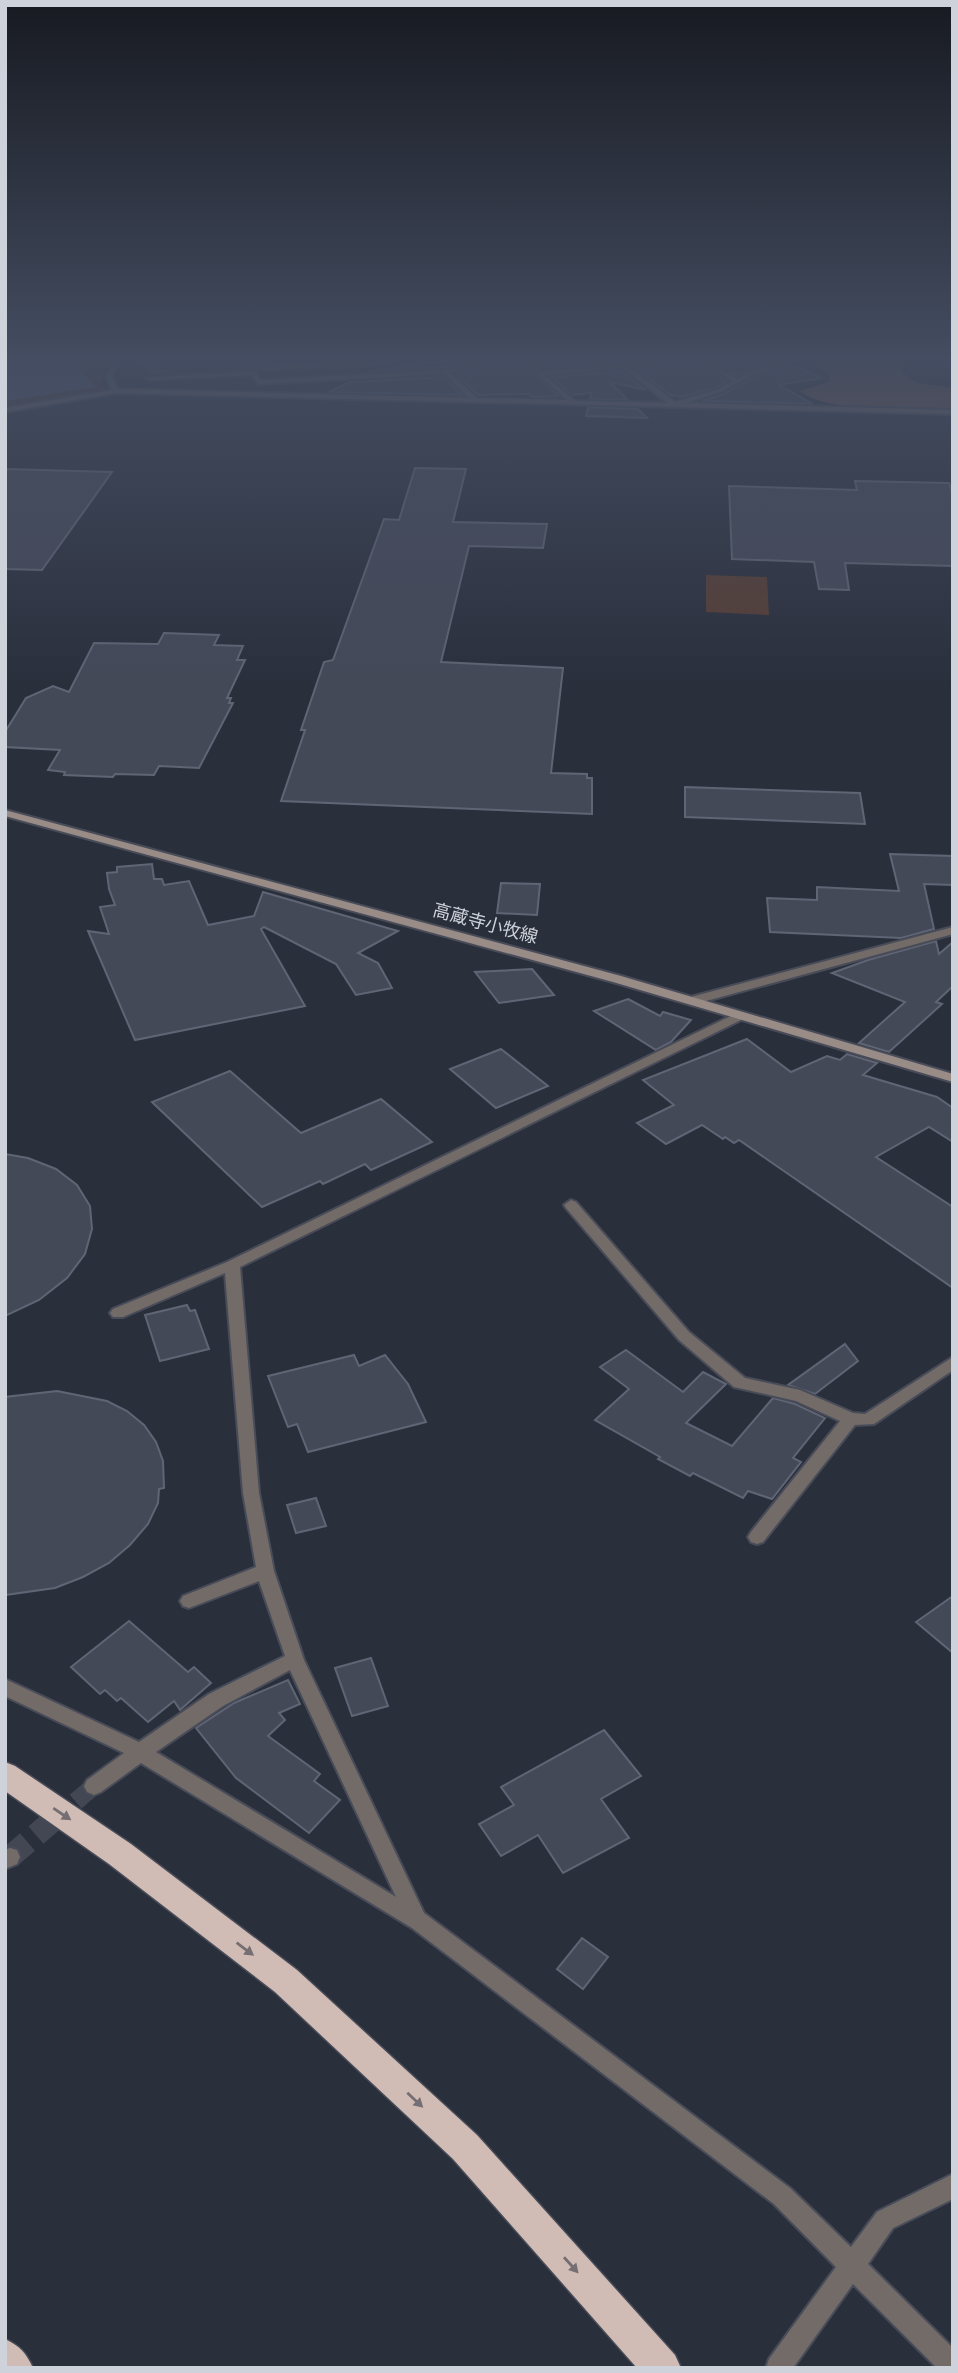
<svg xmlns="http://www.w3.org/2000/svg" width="958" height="2373" font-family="Overpass,'Noto Sans JP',sans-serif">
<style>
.green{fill:#563d33}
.forest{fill:#79584c}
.water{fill:#515b78}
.building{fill:#444958;stroke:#606575;stroke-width:2}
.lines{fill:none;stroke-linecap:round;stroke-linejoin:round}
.street-tunnel-far1{stroke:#434754;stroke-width:18;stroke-dasharray:18 9;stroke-linecap:butt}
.street-tunnel{stroke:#434754;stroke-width:23;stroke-dasharray:23 11;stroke-linecap:butt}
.street-casing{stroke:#484c58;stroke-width:4}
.secondary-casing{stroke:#484c58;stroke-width:4}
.highway-casing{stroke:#484c58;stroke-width:3}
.street{fill:#736b68;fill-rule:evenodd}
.secondary{fill:#998c87;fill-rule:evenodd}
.highway{fill:#d1bcb5;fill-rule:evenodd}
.oneway{fill:#756e72}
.labels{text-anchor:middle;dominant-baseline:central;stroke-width:5;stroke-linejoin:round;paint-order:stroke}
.street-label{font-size:18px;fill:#ced2da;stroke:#2a2f3c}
</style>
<rect width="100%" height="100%" fill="#2a2f3c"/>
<g class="green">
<polygon points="5,356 111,356 101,384 107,391 5,408"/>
<polygon points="706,575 767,577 769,615 706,612"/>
</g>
<path class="forest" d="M831,356h79l-8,8v8l15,11 36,5v23c-37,-2 -128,2 -153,-20l29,-9 1,-6 -16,-15z"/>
<polygon class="water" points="5,356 67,356 96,387 5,401"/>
<g class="building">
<polygon points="478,356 484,356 446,367 370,371"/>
<polygon points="506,356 514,356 559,396 532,397 529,394 478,395 455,374"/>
<polygon points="528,356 672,356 542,368"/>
<polygon points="737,356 772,356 777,358 737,376 716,362"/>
<polygon points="701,363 727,381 718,387 681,397 670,395 637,369"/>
<polygon points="790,364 822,378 779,385 813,404 702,401 724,394 755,376"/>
<polygon points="622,371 646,390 610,382 628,400 590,399 591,393 572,395 551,377"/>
<polygon points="443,377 462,395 329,392 350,382"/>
<polygon points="588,407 638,409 647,418 586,416"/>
<polygon points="415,468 466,469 453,522 547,524 543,548 469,546 441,662 563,668 551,773 587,774 587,778 592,778 592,814 281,801 305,730 301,730 324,662 333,660 384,519 399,520"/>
<polygon points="5,469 112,472 42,570 5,569"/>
<polygon points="855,481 949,483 953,496 953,566 845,563 849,590 819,589 814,562 732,559 729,486 857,490"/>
<polygon points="164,633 219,635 214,645 243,646 237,660 245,660 227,698 231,698 229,703 233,703 199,768 159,766 154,775 115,774 113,777 64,775 65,772 48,770 60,750 5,747 5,732 26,698 53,686 69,692 94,643 158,644"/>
<polygon points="685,787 860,793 865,824 685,817"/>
<polygon points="890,854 953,856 953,885 924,884 934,929 901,938 770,932 767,898 817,900 817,887 899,891"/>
<polygon points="152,864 154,879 162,879 164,885 189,881 208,925 254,916 263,892 398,931 358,953 378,963 392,988 356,995 336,964 264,927 261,929 305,1006 135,1040 88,931 109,934 100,907 115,905 109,889 107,873 117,872 117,867"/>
<polygon points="501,883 540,884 537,915 497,913"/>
<polygon points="936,941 939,954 953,942 953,986 936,1002 942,1004 889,1052 859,1043 905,1002 832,973 868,960"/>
<polygon points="532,969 554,995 499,1003 475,972"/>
<polygon points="628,999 660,1016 663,1012 691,1020 671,1042 656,1050 594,1011"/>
<polygon points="747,1039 791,1072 827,1056 840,1060 847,1054 877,1063 863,1075 937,1097 953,1108 953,1142 929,1127 876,1157 953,1207 953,1288 739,1140 734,1143 725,1137 723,1139 702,1125 666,1144 637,1123 674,1105 643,1080"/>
<polygon points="501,1049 548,1086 496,1108 450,1069"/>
<polygon points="230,1071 301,1133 381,1099 432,1142 371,1170 365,1164 323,1184 320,1181 262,1207 152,1102"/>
<polygon points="5,1154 28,1158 56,1169 77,1185 90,1206 92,1229 85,1254 67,1278 39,1300 5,1316"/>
<polygon points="187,1305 190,1311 195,1310 209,1349 160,1361 145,1315"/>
<polygon points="845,1344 858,1361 815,1394 788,1385"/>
<polygon points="626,1350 683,1392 703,1372 726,1384 686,1423 732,1446 773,1398 795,1404 825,1418 793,1458 801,1462 772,1499 748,1491 743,1498 693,1473 690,1476 658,1459 660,1457 595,1420 629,1389 600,1367"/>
<polygon points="354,1355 359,1366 385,1355 408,1384 426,1422 308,1452 297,1424 288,1427 268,1376"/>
<polygon points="57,1391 107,1401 127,1411 144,1425 156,1442 163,1461 164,1488 159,1489 158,1503 148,1524 130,1545 109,1563 83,1577 55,1588 5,1595 5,1397"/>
<polygon points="316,1498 326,1526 296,1533 287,1505"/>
<polygon points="953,1596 953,1653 916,1622"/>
<polygon points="129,1621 188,1672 194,1667 211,1683 180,1710 174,1701 148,1722 121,1698 117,1701 105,1690 100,1694 71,1667"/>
<polygon points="371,1658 388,1706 352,1716 335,1668"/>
<polygon points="288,1680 300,1704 279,1713 285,1720 268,1736 320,1774 314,1781 340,1800 309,1833 236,1778 196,1728 234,1703"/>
<polygon points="604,1730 641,1776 601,1799 629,1838 563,1873 538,1835 501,1856 479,1824 514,1805 501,1787"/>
<polygon points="582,1938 608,1957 583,1989 557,1969"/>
</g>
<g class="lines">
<polyline class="street-tunnel-far1" points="55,1819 94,1786"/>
<polyline class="street-tunnel" points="10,1857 57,1817"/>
<g class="street-casing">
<g id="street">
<path d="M115,356h6l-9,22 6,11 351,9 -25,-24 -186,10 -6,-9 -103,5 -3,-2 108,-7 6,9 186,-10 47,-14h10l-53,17 27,25 90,2 -50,-44h7l17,15 158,-15h35l-25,4 28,19c19,-11 47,-23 69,-23l-52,18 -31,17 -37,12 267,7v4l-837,-21 -111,19v-4l107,-18 -6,-12zM702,360l30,21 -13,8 -44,13 -45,-35zM623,368l44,35 -92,-2 -30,-26z"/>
<polygon points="136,356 142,356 157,370 168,372 153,373"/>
<polygon points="402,356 414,356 376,365 245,370 242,368 376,361"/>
<polygon points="953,927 953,934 695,1004 691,1005 685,1001 687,998"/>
<path d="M739,1012l4,1 2,3 -2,3 -503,248 19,226 15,78 30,89 120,253 366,275 61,59 26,-35 76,-38v25l-60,29 -25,36 85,84v20h-16l-84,-84 -60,84h-27l3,-9 67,-92 -62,-63 -362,-276 -271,-165 -40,29 -7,3 -7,-3 -3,-6 3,-6 37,-27 -119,-57v-17l134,63 70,-48 76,-38 -26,-75 -70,27 -6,-2 -3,-5 3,-5 73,-29 -13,-74 -18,-220 -102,44h-10l-3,-4 3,-4 114,-47zM290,1670l106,227 -240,-145 67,-46z"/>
<polygon points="571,1200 576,1202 689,1332 745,1378 800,1390 853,1413 865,1414 953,1357 953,1370 874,1424 855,1425 763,1542 757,1544 751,1542 748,1537 751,1532 840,1421 796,1401 734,1387 679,1340 566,1208 564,1205"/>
<polygon points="10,1848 17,1850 20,1857 17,1864 5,1869 5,1850"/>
</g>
</g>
<g class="secondary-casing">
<polygon id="secondary" points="5,810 621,976 953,1074 953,1082 613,982 5,816"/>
</g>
<g class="highway-casing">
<g id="highway">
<polygon points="5,1762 15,1766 131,1844 297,1970 477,2135 675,2355 681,2368 637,2368 453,2159 275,1992 109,1864 5,1791"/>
<path d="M5,2339c15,7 21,14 28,29h-28z"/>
</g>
</g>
<use href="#street" class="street"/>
<use href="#secondary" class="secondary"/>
<use href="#highway" class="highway"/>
</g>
<defs><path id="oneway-solid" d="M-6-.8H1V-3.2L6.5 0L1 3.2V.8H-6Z" transform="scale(1.75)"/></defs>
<g class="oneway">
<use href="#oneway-solid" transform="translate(62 1814) rotate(34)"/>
<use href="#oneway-solid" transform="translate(245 1949) rotate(37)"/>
<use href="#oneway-solid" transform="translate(415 2100) rotate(43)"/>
<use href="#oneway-solid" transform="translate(571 2265) rotate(48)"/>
</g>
<linearGradient id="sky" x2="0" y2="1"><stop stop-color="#171a21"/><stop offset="0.52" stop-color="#444d61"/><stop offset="1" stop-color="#444d61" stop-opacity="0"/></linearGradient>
<rect width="958" height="688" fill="url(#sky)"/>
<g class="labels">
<g class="street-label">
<text transform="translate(485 925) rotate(15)">高蔵寺小牧線</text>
</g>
</g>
<rect width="958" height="2373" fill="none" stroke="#ced2da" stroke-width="14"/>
</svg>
